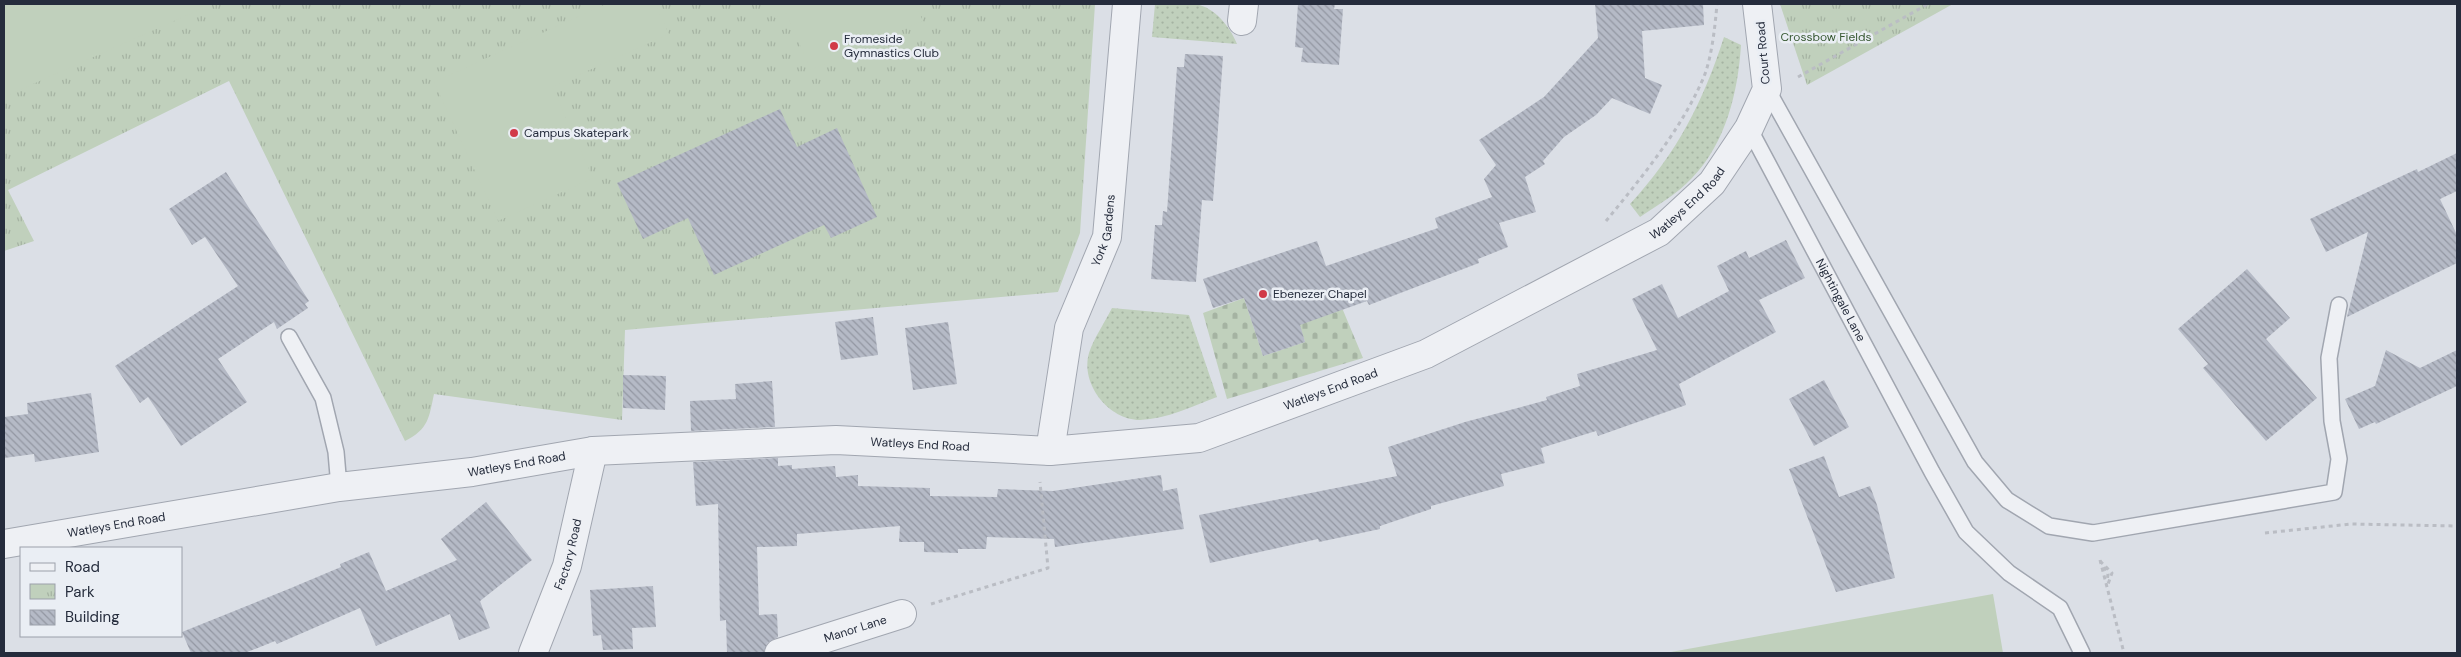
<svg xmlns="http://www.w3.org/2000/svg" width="2461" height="657" font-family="'DM Sans',sans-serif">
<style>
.grass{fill:url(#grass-dots)}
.cemetery{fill:url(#cemetery-stones)}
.park{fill:url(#park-tufts)}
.pitch{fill:#c0d0bc}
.building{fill:url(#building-back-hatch)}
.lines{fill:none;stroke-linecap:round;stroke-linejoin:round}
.service-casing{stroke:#a1a6b0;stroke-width:18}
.minor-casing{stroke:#a1a6b0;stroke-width:30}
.tertiary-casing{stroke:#a1a6b0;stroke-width:30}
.path{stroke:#babdc4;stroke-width:3;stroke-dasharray:4 4;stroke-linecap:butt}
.service{stroke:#eef0f4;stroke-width:15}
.minor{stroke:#eef0f4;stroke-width:28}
.tertiary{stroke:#eef0f4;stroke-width:28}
.poi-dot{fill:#d13a48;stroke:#eaeef4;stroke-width:2}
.labels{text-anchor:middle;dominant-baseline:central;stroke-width:5;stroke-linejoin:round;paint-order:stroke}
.park-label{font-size:12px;fill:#375832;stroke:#eaeef4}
.poi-label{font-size:12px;fill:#252c3c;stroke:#eaeef4;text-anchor:start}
.street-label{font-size:12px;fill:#252c3c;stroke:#eaeef4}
</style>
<defs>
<pattern id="grass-dots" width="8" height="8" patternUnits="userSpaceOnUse" patternTransform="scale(1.25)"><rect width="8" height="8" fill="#c0d0bc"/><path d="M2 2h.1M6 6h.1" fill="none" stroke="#a5b3a2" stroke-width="1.8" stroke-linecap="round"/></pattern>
<pattern id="cemetery-stones" width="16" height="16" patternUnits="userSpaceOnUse" patternTransform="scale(1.25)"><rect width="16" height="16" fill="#c0d0bc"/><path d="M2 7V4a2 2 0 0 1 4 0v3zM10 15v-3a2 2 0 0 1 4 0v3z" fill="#a5b3a2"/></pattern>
<pattern id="park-tufts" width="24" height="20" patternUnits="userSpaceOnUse" patternTransform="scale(1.25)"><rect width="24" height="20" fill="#c0d0bc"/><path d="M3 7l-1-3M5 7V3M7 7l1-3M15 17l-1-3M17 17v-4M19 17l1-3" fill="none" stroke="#a5b3a2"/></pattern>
<pattern id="building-back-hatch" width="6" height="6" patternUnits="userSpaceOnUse" patternTransform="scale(1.25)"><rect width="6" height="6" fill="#b5bac6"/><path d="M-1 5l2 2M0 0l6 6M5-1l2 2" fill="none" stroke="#9397a2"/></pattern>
</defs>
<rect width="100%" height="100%" fill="#dbdfe6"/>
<g class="grass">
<path d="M1155,4c13,0 27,-2 40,0 20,3 35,23 42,40l-85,-7z"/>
<path d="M1724,37l17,8c-3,47 -15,98 -49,133 -15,16 -34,27 -52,39l-10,-13c47,-51 73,-102 94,-167z"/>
<path d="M1112,308l77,7 28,82c-24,9 -50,22 -77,23 -31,0 -60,-36 -51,-67 5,-15 16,-31 23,-45z"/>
</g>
<polygon class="cemetery" points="1327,272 1363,358 1227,399 1203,313 1244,298 1263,356 1305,342 1286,285"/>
<g class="park">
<path d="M4,4h1091l-15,229 -22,59 -433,38 -3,90 -188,-26c-5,23 -5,35 -29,47l-176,-360 -221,109 26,51 -30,10z"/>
<polygon points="1780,4 1953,4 1807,85"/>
</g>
<g class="pitch">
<polygon points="4,4 212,4 4,97"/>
<polygon points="606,4 655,4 669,34 552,87 593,178 498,221 434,82"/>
<polygon points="769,4 915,4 923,21 811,70 786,13 775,18"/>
<polygon points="1993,594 2003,653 1671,652"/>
</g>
<g class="building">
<polygon points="1298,4 1335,4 1334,9 1343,9 1339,65 1301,62 1303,48 1295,47"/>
<polygon points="1595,4 1703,4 1704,25 1642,31 1645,78 1662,85 1650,114 1612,98 1596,115 1564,137 1543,161 1545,164 1525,177 1536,212 1499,223 1508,247 1478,259 1479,263 1369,305 1367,301 1300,325 1305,342 1263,356 1244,298 1213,308 1203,279 1317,241 1326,266 1438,228 1435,218 1492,197 1484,179 1496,165 1479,140 1544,97 1598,38"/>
<polygon points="1185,54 1223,56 1213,201 1202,200 1196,282 1151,279 1155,225 1162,225 1163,211 1167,212 1177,67 1184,67"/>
<polygon points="780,109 797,147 837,128 877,217 831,238 824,225 714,275 688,218 643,239 617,183"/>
<polygon points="2457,153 2457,191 2440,199 2457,235 2457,263 2347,317 2368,232 2326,252 2310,219 2417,169 2418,172"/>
<polygon points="226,172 309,301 305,304 308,308 277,329 274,322 218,359 247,402 181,446 148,397 140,403 115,366 238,286 205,237 192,245 169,209"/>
<polygon points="1786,240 1805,278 1759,300 1776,332 1679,384 1686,405 1598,436 1596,431 1541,448 1545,463 1501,474 1504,486 1431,506 1431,509 1380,526 1380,529 1319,542 1318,539 1210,563 1199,515 1397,476 1388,447 1465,422 1547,400 1546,397 1580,386 1577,374 1657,350 1632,299 1662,284 1678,318 1729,291 1717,266 1746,251 1749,258"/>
<polygon points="2247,269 2290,318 2266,339 2317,398 2266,441 2203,368 2208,364 2178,329"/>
<polygon points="873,317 878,355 841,360 835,322"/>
<polygon points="948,322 957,384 913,390 905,328"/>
<polygon points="2386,350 2420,368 2457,350 2457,386 2376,424 2375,422 2359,429 2345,399 2375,386"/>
<polygon points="623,375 666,376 665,410 623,408"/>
<polygon points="1824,380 1849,427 1814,446 1789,399"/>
<polygon points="772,381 775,427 691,431 690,401 736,399 735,384"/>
<polygon points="91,393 99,452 35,462 34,454 4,458 4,417 28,414 27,403"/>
<polygon points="1824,456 1839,497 1870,486 1877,505 1895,578 1836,592 1789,469"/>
<polygon points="778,458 778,466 792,465 792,469 835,466 836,477 858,475 858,486 930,488 930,496 997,497 998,489 1053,491 1161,475 1163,491 1177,488 1184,529 1055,547 1054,539 987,537 986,549 958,549 958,553 924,552 924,542 899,542 900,526 797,534 797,546 757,547 759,615 777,614 778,637 767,643 764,653 727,653 726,620 720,621 718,504 696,506 693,462"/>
<polygon points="486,502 532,560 480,601 490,628 459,640 450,614 376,646 360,608 277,644 275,641 245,653 191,653 182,632 291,588 341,567 340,564 369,552 386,591 457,560 441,539"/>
<polygon points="653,586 656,627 632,628 633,649 603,650 601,635 593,636 590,590"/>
</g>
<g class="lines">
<g class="service-casing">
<g id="service">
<polyline points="1767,89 1975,462 2007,500 2049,526 2093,533 2334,492 2339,459 2332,421 2329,358 2339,305"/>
<path id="s1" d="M1749,128l183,344 34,60 43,41 51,35 22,45"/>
<polyline points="289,337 323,398 336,452 339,487"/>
</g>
</g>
<g class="minor-casing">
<g id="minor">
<polyline points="1242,21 1244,4"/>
<path id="s2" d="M1050,451l19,-123 38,-91 20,-233"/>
<path id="s3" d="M533,653l34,-87 26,-115"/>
<path id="s4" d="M779,653l123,-39"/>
</g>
</g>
<g class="tertiary-casing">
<g id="tertiary">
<path id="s5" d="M4,544l335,-57 133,-15 121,-21 243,-11 214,11 149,-13 227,-84 233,-122 53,-49 37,-55 18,-39 -10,-85"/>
</g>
</g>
<g class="path">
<polyline points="1798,77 1928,4"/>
<path d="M1606,221c36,-44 74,-90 97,-142 9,-21 12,-53 14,-75"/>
<polyline points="2265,533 2351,524 2457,526"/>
<polyline points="2100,560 2124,653"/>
<polyline points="2100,561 2112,573 2107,587"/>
<polyline points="2104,567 2108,574 2107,582"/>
<polyline points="931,604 1048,568 1040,482"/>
</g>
<use href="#service" class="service"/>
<use href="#minor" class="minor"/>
<use href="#tertiary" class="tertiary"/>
</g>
<g class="poi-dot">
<circle cx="834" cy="46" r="5"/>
<circle cx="514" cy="133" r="5"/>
<circle cx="1263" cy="294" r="5"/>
</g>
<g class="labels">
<g class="park-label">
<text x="1826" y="37">Crossbow Fields</text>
</g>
<g class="poi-label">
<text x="844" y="39">Fromeside<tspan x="844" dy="14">Gymnastics Club</tspan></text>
<text x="524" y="133">Campus Skatepark</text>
<text x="1273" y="294">Ebenezer Chapel</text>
</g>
<g class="street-label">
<text transform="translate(1763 53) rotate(-95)">Court Road</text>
<text stroke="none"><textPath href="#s5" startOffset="1749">Watleys End Road</textPath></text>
<text stroke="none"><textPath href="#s2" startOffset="229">York Gardens</textPath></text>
<text stroke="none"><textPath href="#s1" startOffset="195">Nightingale Lane</textPath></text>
<text stroke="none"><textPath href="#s5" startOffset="1344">Watleys End Road</textPath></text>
<text stroke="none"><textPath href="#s5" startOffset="924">Watleys End Road</textPath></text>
<text stroke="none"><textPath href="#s5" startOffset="519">Watleys End Road</textPath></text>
<text stroke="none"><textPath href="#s5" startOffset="114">Watleys End Road</textPath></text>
<text stroke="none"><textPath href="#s3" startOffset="105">Factory Road</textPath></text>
<text stroke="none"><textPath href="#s4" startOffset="80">Manor Lane</textPath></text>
</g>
</g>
<rect width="2461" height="657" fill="none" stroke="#252c3c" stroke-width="10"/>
<rect x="20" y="547" width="162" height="90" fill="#eaeef4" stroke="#9ba0aa"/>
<rect x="30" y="563" width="25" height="8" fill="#eef0f4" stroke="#9ba0aa"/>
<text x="65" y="572" font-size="15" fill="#252c3c">Road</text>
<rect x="30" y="584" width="25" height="15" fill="url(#park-tufts)" stroke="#9ba0aa"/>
<text x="65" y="597" font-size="15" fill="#252c3c">Park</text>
<rect x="30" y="610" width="25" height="15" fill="url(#building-back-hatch)" stroke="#9ba0aa"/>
<text x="65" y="622" font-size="15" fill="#252c3c">Building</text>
</svg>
